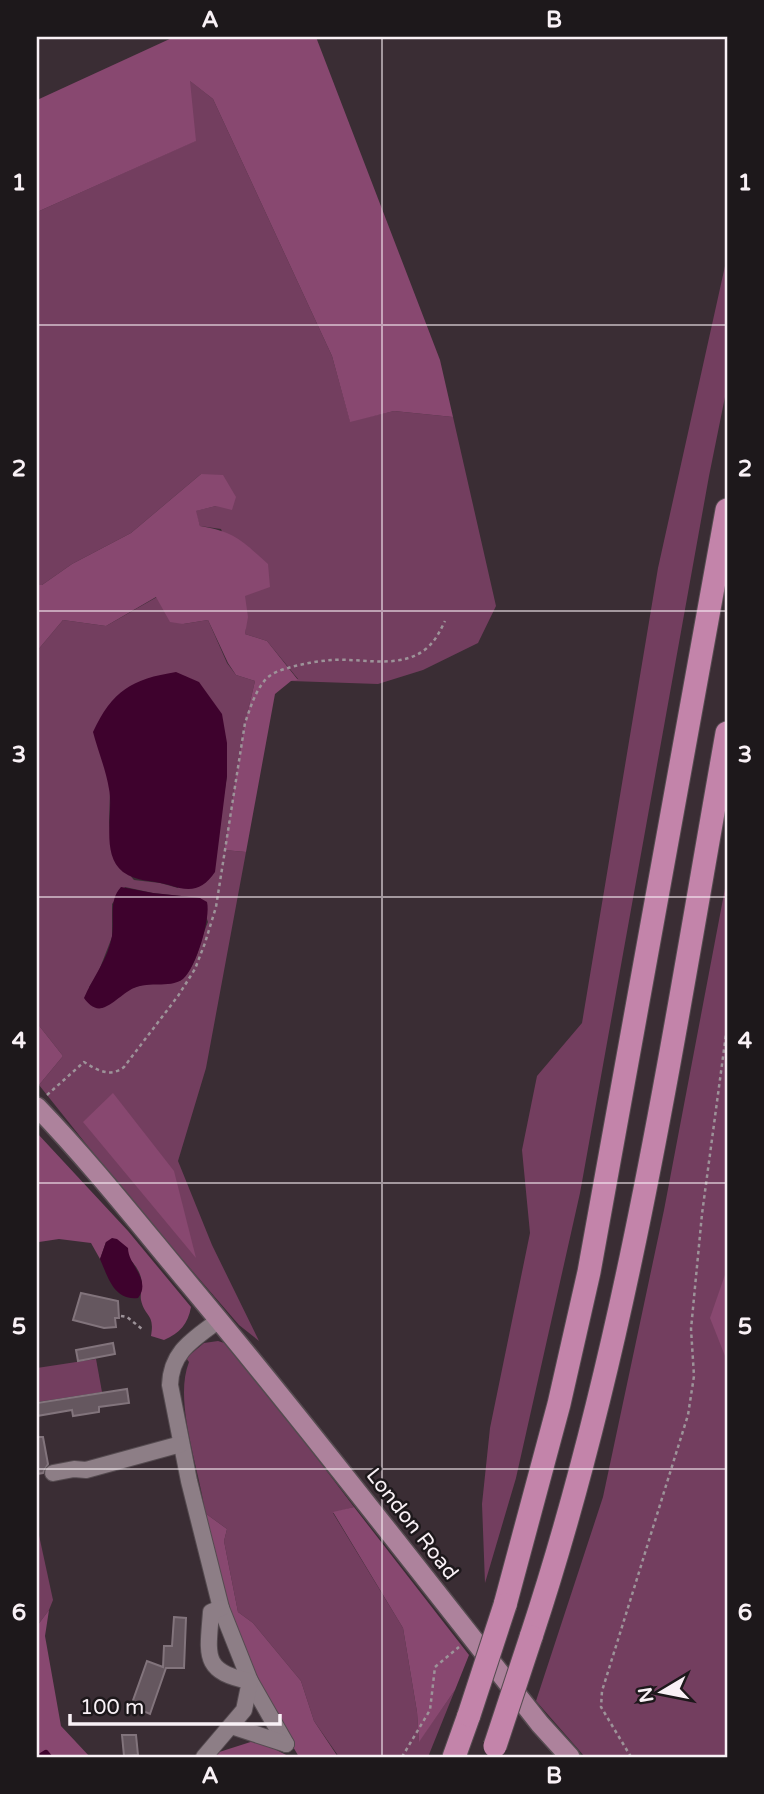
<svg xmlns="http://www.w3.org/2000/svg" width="764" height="1794" font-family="'Varela Round',sans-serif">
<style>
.green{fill:#733e5f;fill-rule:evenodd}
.forest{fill:#884870}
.water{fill:#3e022d}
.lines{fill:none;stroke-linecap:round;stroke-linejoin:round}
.stream{stroke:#3e022d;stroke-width:4.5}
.building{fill:#65575f;stroke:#82747c;stroke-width:2}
.minor-casing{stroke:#554b50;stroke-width:18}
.major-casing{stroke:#554b50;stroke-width:22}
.highway-casing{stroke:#554b50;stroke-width:25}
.path{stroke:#9d9399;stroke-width:2.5;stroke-dasharray:3.5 3.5;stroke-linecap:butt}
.minor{stroke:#8d7e86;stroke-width:16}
.major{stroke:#ad829c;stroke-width:19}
.highway{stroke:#c384aa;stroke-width:23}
.highway-bridge-casing{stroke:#554b50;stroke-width:25;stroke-linecap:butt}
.highway-bridge{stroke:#c384aa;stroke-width:23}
.grid{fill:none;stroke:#f9f1f6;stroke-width:2;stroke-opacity:0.55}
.labels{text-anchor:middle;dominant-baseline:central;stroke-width:5;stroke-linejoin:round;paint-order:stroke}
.street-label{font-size:21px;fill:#f9f1f6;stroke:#1d181b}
.neatline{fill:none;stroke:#f9f1f6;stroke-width:2.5}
.grid-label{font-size:23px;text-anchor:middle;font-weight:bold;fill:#f9f1f6}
</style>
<rect width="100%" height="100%" fill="#3a2d34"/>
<g class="green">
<path d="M189,80l24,19 119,257 18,65 44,-10 59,6 43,189 -18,37 -55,27 -45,14 -87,-3 7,-2 -31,-38 -22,-7c6,-37 -12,-71 -24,-105l-21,-3 -5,-15 21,-5 -15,-32 -70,59 -59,31 -30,21h-5v-373l158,-71z"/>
<polygon points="727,257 727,387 709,476 580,1193 516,1478 485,1583 482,1504 490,1428 530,1233 522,1150 537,1076 582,1023 658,568"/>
<path d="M157,597l26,27 25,-4 19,43 9,12 19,6 -10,42 -21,127 22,2 -40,216 -28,93 34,84 47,96 -20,-16 -113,-131 -87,-109 24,-29 -26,-33v-372l26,-31 43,6zM227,776l-5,31 -44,81 -18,-5 -26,-3 -22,-25 -3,-33 1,-31zM125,887l28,6 47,5 8,24c-9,20 -10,44 -28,59l-38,4 -13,4 -27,19 -13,-21 9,-14 14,-36v-33z"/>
<polygon points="727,878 727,1757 585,1757 536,1701 603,1497 664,1210"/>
<path d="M218,1341l13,4 123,162 -21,6 70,115 14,84 2,29 36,-51 -27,67h-89l-25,-36 -13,-40 -48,-58 -15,-11 -14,-71 3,-12 -22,-16c-5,-43 -32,-111 -16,-151l-3,-4 18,-15z"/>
<polygon points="96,1359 102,1392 37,1402 37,1368"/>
<polygon points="37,1526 53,1600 49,1610 37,1626"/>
</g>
<g class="forest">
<polygon points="174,37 316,37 440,360 453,417 394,411 350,422 332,356 213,99 190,81 196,141 37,212 37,100"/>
<path d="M201,474l22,1 13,22 -4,13 -16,-4 -20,5 4,15c36,6 42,15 68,38l2,23 -25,9 3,21 -3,17 22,7 31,39 -7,1 -16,13 -29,158 -22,-2 21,-127 10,-42 -19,-6 -8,-12 -20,-43 -25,4 -13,-2 -14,-25 -50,29 -43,-6 -26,31v-66h5l30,-21 59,-31z"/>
<polygon points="37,1023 63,1056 39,1085 37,1083"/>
<polygon points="113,1093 174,1171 196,1258 83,1122"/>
<path d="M37,1133l91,98 63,76c-3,17 -11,26 -27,33l-13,-4c4,-23 -6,-18 -10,-36 -1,-5 1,-11 1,-17 -2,-20 -20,-31 -36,-41l-6,17 -9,-16 -32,-4 -20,3z"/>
<polygon points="727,1269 727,1361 710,1318"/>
<polygon points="354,1507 469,1655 455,1690 419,1742 417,1712 403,1628 333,1512"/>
<path d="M205,1513l22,16 -3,12 14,71 15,11 48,58 13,40 24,36h-39c-29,-48 -54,-97 -71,-150 -10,-30 -15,-63 -23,-94z"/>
<polygon points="49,1610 45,1636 61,1726 90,1757 37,1757 37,1626"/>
<polygon points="257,1740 290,1757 211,1757 213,1754"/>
</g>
<g class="water">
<path d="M176,672l23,10 23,32 5,29v33l-12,96c-13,19 -25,20 -46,13 -17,-5 -32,-3 -46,-13 -23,-18 -9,-59 -14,-83 -3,-19 -11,-38 -16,-57 19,-41 39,-53 83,-60z"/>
<path d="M121,887l32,6 47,5 7,4c4,16 -11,66 -24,77 -12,9 -29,3 -43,7 -15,3 -24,18 -38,22 -7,2 -14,-4 -18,-10 9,-21 24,-39 28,-62 3,-17 -4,-35 9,-49z"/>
<path d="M112,1238l5,1 11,9c0,17 24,32 10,50 -24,3 -30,-21 -38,-39l6,-17z"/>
</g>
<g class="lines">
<polyline class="stream" points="38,1757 46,1752 50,1757"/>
</g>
<g class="building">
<polygon points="81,1293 118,1301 119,1318 115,1318 116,1327 104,1328 73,1320"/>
<polygon points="113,1343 115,1354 78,1361 76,1350"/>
<polygon points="127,1389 129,1403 99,1407 99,1412 73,1416 72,1410 37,1416 37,1403"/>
<polygon points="37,1437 43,1437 48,1464 43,1473 37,1474"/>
<polygon points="174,1617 186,1618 184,1668 166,1668 150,1714 131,1706 147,1661 163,1667 164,1646 172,1646"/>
<polygon points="122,1735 136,1735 138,1755 124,1756"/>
</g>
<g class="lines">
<g class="minor-casing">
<g id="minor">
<path d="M219,1320c-25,19 -48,31 -49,65l19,96 32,127 29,73 36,63"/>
<polyline points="53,1473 74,1469 86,1470 181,1444"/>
<polyline points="231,1726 286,1744"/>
<path d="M204,1757l40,-47 6,-29c-49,-9 -42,-27 -39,-69l10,-4"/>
</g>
</g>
<g class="major-casing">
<path id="major" d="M37,1107c54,56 102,117 152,177 120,144 235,293 351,440l30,33"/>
</g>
<g class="highway-casing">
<g id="highway">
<polyline points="505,1605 559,1404 589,1272 727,510"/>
<path d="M531,1637c97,-293 142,-601 196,-904"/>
<polyline points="454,1757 469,1715"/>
</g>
</g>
<g class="path">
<path d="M47,1095l37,-33c13,8 26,16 40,5l54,-71 17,-27 10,-26 11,-36 29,-184c5,-14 10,-32 21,-44 8,-8 19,-10 29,-13 12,-3 25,-5 37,-6 31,-2 69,10 95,-12 9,-8 13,-17 18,-27"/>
<polyline points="121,1316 127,1317 142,1329"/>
<polyline points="402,1757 430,1710 435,1667 459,1647"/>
<polyline points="631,1757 601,1707 602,1691 688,1415 694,1376 691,1329 702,1214 727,1027"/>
</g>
<use href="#minor" class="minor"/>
<use href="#major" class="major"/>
<use href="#highway" class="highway"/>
<g class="highway-bridge-casing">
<g id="highway-bridge">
<polyline points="469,1715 505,1605"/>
<polyline points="495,1746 531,1637"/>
</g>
</g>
<use href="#highway-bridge" class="highway-bridge"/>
</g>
<path class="grid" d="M382,37v1720M37,325h690M37,611h690M37,897h690M37,1183h690M37,1469h690"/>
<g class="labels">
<g class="street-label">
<text transform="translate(412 1524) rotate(52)">London Road</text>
</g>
</g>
<rect width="764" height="1794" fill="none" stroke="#1d181b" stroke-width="77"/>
<g transform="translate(662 1692) rotate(260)" stroke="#1d181b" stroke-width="5" paint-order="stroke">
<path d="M0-5L12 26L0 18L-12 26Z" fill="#f9f1f6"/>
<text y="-10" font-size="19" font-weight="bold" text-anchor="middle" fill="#f9f1f6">N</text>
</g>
<path d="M70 1714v10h210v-10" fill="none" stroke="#f9f1f6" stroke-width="3.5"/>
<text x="80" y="1714" font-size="21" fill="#f9f1f6" stroke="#1d181b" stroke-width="5" paint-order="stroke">100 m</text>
<rect x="38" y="38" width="688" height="1718" class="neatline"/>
<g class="grid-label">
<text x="210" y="27">A</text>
<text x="554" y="27">B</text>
<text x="19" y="190">1</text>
<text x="745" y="190">1</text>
<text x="19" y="476">2</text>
<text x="745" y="476">2</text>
<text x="19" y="762">3</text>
<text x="745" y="762">3</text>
<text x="19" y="1048">4</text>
<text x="745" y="1048">4</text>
<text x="19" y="1334">5</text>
<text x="745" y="1334">5</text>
<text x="19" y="1620">6</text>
<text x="745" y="1620">6</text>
<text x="210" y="1783">A</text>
<text x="554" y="1783">B</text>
</g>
</svg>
